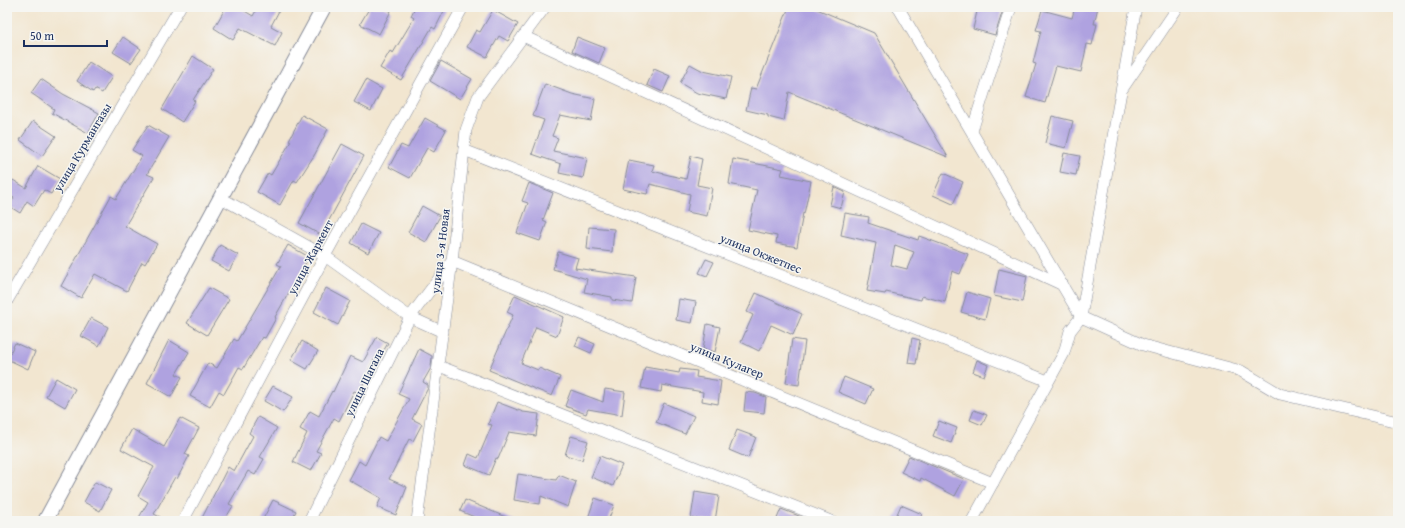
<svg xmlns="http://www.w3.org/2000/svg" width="1405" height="528" font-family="'Gentium Book Plus',serif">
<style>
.building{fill:#afa2e0;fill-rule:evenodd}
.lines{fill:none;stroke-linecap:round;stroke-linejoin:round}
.minor-casing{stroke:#868a97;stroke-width:12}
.tertiary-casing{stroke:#868a97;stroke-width:16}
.minor{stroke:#fff;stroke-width:11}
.tertiary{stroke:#fff;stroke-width:14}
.labels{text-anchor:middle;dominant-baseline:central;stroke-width:3;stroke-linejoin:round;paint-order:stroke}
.street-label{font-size:12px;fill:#1b2f5e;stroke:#f6f6f2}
</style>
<rect width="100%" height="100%" fill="#f6f6f2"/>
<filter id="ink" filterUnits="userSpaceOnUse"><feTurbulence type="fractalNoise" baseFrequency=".025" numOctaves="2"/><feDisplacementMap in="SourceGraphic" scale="8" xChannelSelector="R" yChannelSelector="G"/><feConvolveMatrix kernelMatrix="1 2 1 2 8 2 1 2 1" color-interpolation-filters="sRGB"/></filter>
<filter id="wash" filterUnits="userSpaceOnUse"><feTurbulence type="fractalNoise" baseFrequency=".012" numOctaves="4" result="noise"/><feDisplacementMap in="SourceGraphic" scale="16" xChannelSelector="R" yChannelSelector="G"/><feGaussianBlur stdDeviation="0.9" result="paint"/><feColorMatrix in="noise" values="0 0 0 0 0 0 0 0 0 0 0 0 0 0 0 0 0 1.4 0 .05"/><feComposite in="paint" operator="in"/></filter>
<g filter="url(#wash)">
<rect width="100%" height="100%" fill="#f2e6d0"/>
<g id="blocks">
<g class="building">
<polygon points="226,7 238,7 253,16 258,7 281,7 271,26 282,32 275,46 240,28 233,40 214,28"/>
<polygon points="370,7 383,7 391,11 379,34 360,24"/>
<polygon points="415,7 446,7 435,29 432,27 401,80 380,68 390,51 393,53 414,18 411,16"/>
<polygon points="789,7 812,7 874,33 948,157 789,92 784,121 768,117 768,115 746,110 751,88 756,89"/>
<polygon points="978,7 1004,7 995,35 973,29"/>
<polygon points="1075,7 1098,7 1094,24 1097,24 1092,45 1087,44 1081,72 1056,66 1045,103 1026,97 1036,64 1033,63 1041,31 1036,30 1042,10 1072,18"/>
<polygon points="493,10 518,24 508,41 499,36 487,57 467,47 476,30 480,32"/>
<polygon points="123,37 141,49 131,63 113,52"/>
<polygon points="577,37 605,48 599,63 572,51"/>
<polygon points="193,56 213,69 193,100 195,101 182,122 162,109"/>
<polygon points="441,61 472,79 460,99 430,81"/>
<polygon points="89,62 112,77 102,93 95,89 93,92 77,81"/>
<polygon points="690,64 703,71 731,77 726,99 697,93 680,83"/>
<polygon points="654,69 670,76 663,92 647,85"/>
<polygon points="41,79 63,94 99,113 88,133 52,113 54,109 31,93"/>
<polygon points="366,80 382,89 371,111 354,102"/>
<polygon points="545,84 572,94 595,99 591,121 560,115 552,136 558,138 553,151 587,158 583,178 559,173 561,164 532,154 544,120 533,116"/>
<polygon points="302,115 328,129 315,154 297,182 294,180 280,205 257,192 268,173 271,175 291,141 289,140"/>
<polygon points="1052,116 1073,121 1066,148 1045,143"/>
<polygon points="425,118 446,130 434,152 427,148 410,178 389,167 401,145 408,148"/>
<polygon points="33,121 56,136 42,156 20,140"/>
<polygon points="148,125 169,137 147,174 154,177 125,226 157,244 145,264 142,262 127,291 95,274 81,298 61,286 111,196 116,199 142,156 132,150"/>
<polygon points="342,144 364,156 321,235 299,223"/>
<polygon points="1064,153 1080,156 1076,175 1060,172"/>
<polygon points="691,156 702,159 697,185 712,188 707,216 687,212 690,194 650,184 647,194 623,189 629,160 654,165 652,171 686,179"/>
<polygon points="733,159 783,169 781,175 811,181 804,214 803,213 797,247 776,243 777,236 748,230 757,190 729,184"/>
<polygon points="38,166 60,179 51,194 44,190 34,206 27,201 20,213 9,206 14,198 7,194 7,191 13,180 26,188"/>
<polygon points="943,173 963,182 953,204 933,195"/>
<polygon points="529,183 553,193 543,220 547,222 540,241 517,233 528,203 522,201"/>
<polygon points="834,187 845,192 841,208 830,205"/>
<polygon points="422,206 440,216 426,242 408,232"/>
<path d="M845,213l24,4 -1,6 50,17 1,-4 49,18 -8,20 -8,-3 -7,31 -23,-6 -1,4 -35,-8 -1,2 -18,-3 9,-48 -35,-8zM895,245l19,7 -7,17 -16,-4z"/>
<polygon points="361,224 379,233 368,253 351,243"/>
<polygon points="589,227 614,229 612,252 587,249"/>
<polygon points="220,245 238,255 229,271 211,261"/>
<polygon points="288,245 309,257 275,317 276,318 265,338 262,337 243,369 239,367 224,394 219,391 210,407 190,396 208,363 217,368 234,339 237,341 281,266 277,264"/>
<polygon points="558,252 578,258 575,268 636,277 632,303 612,300 612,297 584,292 587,279 553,269"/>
<polygon points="706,259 714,262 707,276 699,273"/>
<polygon points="999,269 1027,276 1022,302 994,296"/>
<polygon points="209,288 229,299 207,335 187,323"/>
<polygon points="326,288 350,301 338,325 314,312"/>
<polygon points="967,292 990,299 985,319 961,312"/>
<polygon points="756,293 802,314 793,335 771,325 759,351 741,342 753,315 747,312"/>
<polygon points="515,295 564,317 557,336 536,327 521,363 538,370 539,368 560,377 552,396 489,370 513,315 507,312"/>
<polygon points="679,299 696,302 692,323 676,320"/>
<polygon points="91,318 108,327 99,346 81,336"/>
<polygon points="707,324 720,327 715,352 703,349"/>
<polygon points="377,337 388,343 377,362 374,360 359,393 354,391 339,421 334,418 316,451 321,453 311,471 293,462 307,433 300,429 310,411 319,416 332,391 333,392 350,356 363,362"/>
<polygon points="579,337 595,344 591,353 575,346"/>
<polygon points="912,338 920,340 916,364 908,363"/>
<polygon points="792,339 805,341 799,385 786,383"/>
<polygon points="169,340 189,352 176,374 182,377 171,397 147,383"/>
<polygon points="302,341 318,351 307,369 291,360"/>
<polygon points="15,343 35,352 28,369 7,359"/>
<polygon points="419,349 432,356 431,368 423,382 428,385 428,388 412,419 422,424 413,441 409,439 389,479 407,487 396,515 377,507 381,498 349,480 359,461 365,465 379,437 386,441 409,399 398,394"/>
<polygon points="977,360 988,365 984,376 973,372"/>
<polygon points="645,367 679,373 680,369 697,371 696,377 721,381 718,404 702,401 703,392 662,385 661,392 641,388"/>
<polygon points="844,377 873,389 866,404 838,392"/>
<polygon points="56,378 75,389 65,407 46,396"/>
<polygon points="273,386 293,397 283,412 264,401"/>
<polygon points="605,389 625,392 622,415 588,409 586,414 565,406 571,390 603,402"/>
<polygon points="746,392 755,393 766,397 764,413 744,411"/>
<polygon points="497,402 523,412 539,414 536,436 509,432 498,459 496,458 489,475 465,465 469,454 478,458 492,425 488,424"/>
<polygon points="664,403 694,416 685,434 656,422"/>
<polygon points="974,410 987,415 982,425 970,420"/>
<polygon points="258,417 277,428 260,457 264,459 255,475 248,471 229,504 233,506 224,521 207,521 202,518 228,467 234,471 253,436 249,433"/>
<polygon points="180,418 199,428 185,454 189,456 177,479 175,477 154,514 168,521 137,521 148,502 138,496 154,467 121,449 132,429 164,447"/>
<polygon points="939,421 957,428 951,443 933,436"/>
<polygon points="737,430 756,437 748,458 729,450"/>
<polygon points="571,436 588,441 582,460 565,455"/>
<polygon points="600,456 622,465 613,486 591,477"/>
<polygon points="909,456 964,479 955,496 921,478 920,481 901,472"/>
<polygon points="518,474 556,480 559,475 576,482 568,507 541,496 540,504 514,500"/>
<polygon points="95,482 111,490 100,511 84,502"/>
<polygon points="695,492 719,496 715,521 691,518"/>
<polygon points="595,498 614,505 608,521 587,521"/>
<polygon points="273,500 296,511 291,521 262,521"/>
<polygon points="465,500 515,521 484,521 460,511"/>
<polygon points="901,505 922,514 919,521 894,521"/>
<polygon points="781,509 794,514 811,521 776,521"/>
</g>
</g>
</g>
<g filter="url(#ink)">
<use href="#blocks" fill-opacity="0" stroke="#868a97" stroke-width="1"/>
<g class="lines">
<g class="minor-casing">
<g id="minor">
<polyline points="898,7 1081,317 1143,345 1241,371 1280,394 1398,422"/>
<polyline points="523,36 1063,285"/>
<polyline points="1123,88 1178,7"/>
<polyline points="972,131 1011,7"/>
<polyline points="464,150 1048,381"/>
<polyline points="221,198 325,256 410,317 443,332"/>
<polyline points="7,301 180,7"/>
<polyline points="439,366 831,521"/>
<polyline points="183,521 325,256 463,7"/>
<polyline points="309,521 410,317 452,261 993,483"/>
<polyline points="417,521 452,261 466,130 478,97 545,7"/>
<polyline points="972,521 1064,353 1070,331 1081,317 1136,7"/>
</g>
</g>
<g class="tertiary-casing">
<polyline id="tertiary" points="45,521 324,7"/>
</g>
<use href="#minor" class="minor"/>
<use href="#tertiary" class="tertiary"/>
</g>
</g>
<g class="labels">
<g class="street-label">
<text transform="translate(82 147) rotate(-59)">улица Курмангазы</text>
<text transform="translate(440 251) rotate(-83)">улица 3-я Новая</text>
<text transform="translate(761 253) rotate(22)">улица Окжетпес</text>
<text transform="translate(310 257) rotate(-62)">улица Жаркент</text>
<text transform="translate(727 360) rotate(22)">улица Кулагер</text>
<text transform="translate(364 382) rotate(-64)">улица Шагала</text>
</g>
</g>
<rect width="1405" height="528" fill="none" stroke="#f6f6f2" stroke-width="24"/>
<path d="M24 40v6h83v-6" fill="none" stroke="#1b2f5e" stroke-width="2"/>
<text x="30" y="40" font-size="12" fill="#1b2f5e" stroke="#f6f6f2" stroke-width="3" paint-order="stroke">50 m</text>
</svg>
